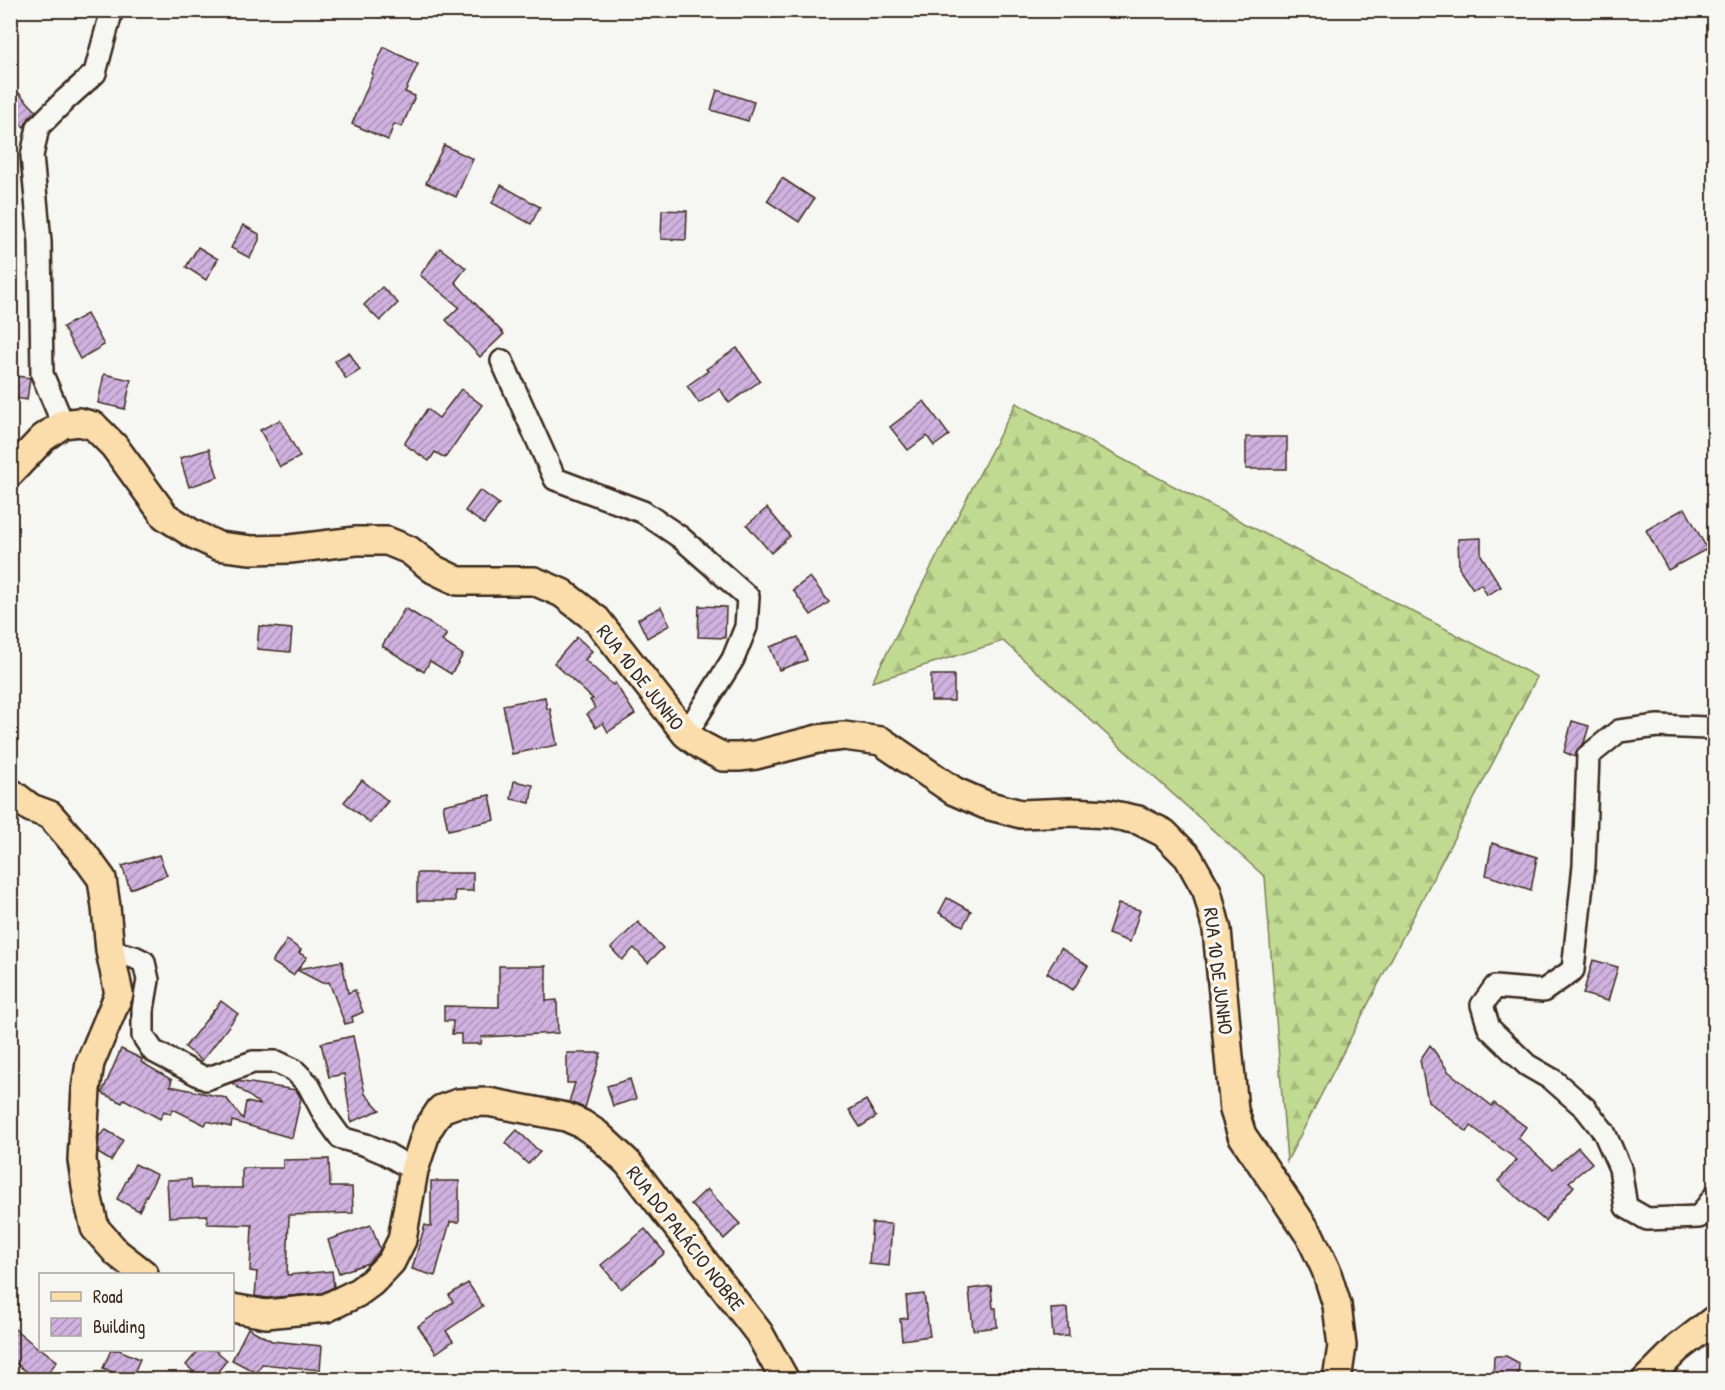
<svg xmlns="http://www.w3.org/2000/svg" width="1725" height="1390" font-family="'Patrick Hand',sans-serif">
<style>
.forest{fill:url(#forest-firs);stroke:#7e8258;stroke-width:1.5}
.building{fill:url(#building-hatch);stroke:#3b2a1e;stroke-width:1.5}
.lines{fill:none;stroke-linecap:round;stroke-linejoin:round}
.minor-casing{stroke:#3b2a1e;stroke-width:26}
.major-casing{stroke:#3b2a1e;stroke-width:32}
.minor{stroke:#f6f6f2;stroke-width:21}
.major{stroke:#faddab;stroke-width:27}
.labels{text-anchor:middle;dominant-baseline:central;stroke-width:6;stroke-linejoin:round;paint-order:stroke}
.street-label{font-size:20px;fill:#3b2a1e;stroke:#f6f6f2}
</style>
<defs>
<pattern id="forest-firs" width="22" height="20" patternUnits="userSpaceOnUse" patternTransform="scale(1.5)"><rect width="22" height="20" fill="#c0da91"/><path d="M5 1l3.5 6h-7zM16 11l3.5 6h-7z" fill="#a6bb7d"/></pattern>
<pattern id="building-hatch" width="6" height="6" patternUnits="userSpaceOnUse" patternTransform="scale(1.5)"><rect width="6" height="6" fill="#d0b2e0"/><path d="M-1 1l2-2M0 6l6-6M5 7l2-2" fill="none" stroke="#aa91b5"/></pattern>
</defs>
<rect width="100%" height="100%" fill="#f6f6f2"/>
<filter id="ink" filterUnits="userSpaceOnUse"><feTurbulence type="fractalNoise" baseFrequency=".0167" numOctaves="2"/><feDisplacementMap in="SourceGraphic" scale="12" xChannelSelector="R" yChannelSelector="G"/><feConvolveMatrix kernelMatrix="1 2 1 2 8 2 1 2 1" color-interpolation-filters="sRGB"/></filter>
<g filter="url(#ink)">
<polygon class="forest" points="1016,403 1537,677 1287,1161 1265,877 1003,641 872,682"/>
<g class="building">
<polygon points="384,47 418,64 405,92 415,96 402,127 394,124 388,140 352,124 373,74 372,73"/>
<polygon points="717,90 754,102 748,121 711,110"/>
<polygon points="19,93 36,111 29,118 24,127 10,115 10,102"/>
<polygon points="444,145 473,159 456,197 426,183"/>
<polygon points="782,178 814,199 799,222 767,201"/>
<polygon points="501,185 540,207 531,224 492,203"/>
<polygon points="662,210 687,211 686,240 661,239"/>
<polygon points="243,225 259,234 259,240 250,258 231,248"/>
<polygon points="198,247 218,259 206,280 186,267"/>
<polygon points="440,248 466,268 455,282 504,334 480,357 446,320 459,307 420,275"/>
<polygon points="382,287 398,303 380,321 364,305"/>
<polygon points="87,314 104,345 80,359 63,327"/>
<polygon points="737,348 760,381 729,403 720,389 699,403 687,386 708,371 706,369"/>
<polygon points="349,352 360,370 346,379 335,361"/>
<polygon points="104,374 131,380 125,409 98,403"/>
<polygon points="10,375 30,378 27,400 10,397"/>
<polygon points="461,389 482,405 445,458 435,452 429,461 404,444 427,409 439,418"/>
<polygon points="924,401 949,435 934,446 927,436 908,450 890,427"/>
<polygon points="280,420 300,457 280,467 260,430"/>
<rect x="1246" y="437" width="41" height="32"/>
<polygon points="209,449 218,477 189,487 180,458"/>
<polygon points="480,490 499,504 484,524 465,511"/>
<polygon points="767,508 790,536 771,553 747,525"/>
<polygon points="1685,508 1707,549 1668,570 1646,530"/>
<polygon points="1481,538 1481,555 1501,587 1487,595 1481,584 1473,589 1459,568 1458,539"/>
<polygon points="810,577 829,602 811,615 793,590"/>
<polygon points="699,606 726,607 725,638 698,637"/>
<polygon points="661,607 670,625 647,638 638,619"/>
<polygon points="405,608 447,634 442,641 463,655 451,674 430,661 424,672 382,646"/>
<polygon points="259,626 292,629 290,652 257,649"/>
<polygon points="577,637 592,651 585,660 613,685 615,683 635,714 608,732 603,723 596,728 587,714 595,708 590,700 593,699 554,663"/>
<polygon points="798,637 807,660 779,670 770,647"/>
<rect x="931" y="675" width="23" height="26"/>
<polygon points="545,697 547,709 550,708 557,745 512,754 503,705"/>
<polygon points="1572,721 1589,726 1584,743 1577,750 1575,757 1564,752"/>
<polygon points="362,780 388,801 370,823 344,802"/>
<polygon points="514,781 533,785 530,803 511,799"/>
<polygon points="490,795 495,820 448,830 443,805"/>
<polygon points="1492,843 1537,857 1531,890 1486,875"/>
<polygon points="159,855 167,875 130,889 122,866"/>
<polygon points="417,873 473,873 473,891 455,891 455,901 417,901"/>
<polygon points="947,898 971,911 963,926 939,913"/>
<polygon points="1118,904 1140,910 1130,942 1108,934"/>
<polygon points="638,922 663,948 648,963 634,948 622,960 611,948"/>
<polygon points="287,940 301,950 299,953 307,957 298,969 342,961 348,993 355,990 363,1012 352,1017 353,1022 345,1024 329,982 322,983 297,970 293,975 272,962"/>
<polygon points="1061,948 1088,966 1073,990 1047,973"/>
<polygon points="1593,960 1618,967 1608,1001 1583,994"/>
<polygon points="499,966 546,966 546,1001 557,1000 558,1033 482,1037 481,1044 461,1044 461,1034 452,1034 453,1021 444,1021 444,1006 499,1007"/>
<polygon points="221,1001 238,1014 202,1061 185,1047"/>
<polygon points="353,1036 365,1094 380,1110 351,1122 344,1074 329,1077 321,1043"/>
<polygon points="1430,1045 1449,1072 1492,1106 1494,1103 1526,1127 1518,1138 1553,1169 1578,1147 1592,1163 1569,1182 1574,1186 1545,1221 1498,1181 1517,1160 1471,1126 1467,1132 1428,1101 1420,1060"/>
<polygon points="121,1049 142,1059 141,1062 172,1080 170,1086 226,1098 243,1119 246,1102 261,1105 232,1083 237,1081 296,1090 301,1098 292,1138 232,1121 231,1127 207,1121 205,1125 173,1109 170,1114 164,1111 160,1119 124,1099 122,1103 102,1093"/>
<polygon points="567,1053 601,1053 585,1108 569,1102 575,1083 567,1083"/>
<polygon points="630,1079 636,1099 613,1106 607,1086"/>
<polygon points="866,1100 876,1117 860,1127 849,1110"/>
<polygon points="106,1130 123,1140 111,1161 98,1153 99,1136"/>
<polygon points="517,1130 540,1152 528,1164 505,1143"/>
<polygon points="329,1159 330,1187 352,1187 353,1213 289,1215 287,1275 332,1271 334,1287 322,1293 267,1298 255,1296 257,1272 250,1271 252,1225 207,1224 207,1215 169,1217 167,1180 191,1179 192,1188 242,1188 242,1168 283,1168 283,1160"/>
<polygon points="135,1164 157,1175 139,1211 117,1199"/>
<polygon points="431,1181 459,1181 459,1222 450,1222 435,1276 412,1269 425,1225 431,1227"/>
<polygon points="707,1189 740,1224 724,1239 691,1204"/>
<polygon points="872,1223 892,1224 889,1266 869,1264"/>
<polygon points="371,1225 380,1249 378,1253 368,1263 339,1273 328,1240"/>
<polygon points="645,1229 665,1253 621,1289 601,1265"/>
<polygon points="468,1283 483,1306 446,1331 453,1341 436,1353 418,1326 453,1302 449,1295"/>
<polygon points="991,1286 993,1308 996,1308 997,1327 973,1330 969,1289"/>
<polygon points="924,1294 930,1336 902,1340 900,1319 908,1318 906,1296"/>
<polygon points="1067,1308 1069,1336 1053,1337 1051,1309"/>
<polygon points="10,1325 39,1349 40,1348 57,1361 43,1380 38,1380 10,1359"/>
<polygon points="248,1328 272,1341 322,1346 320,1370 262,1364 257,1373 232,1360"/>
<polygon points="111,1350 119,1350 140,1359 131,1380 103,1368"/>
<polygon points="199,1350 215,1350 227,1360 211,1380 203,1380 186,1365"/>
<polygon points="1494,1356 1506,1356 1519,1363 1518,1380 1493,1380"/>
</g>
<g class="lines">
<g class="minor-casing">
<g id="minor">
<polyline points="502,361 555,479 643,512 680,537 748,597 746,627 733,659 686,734"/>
<polyline points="63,424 42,374 40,242 32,156 38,127 65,100 95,73 110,17 109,10"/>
<polyline points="1714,726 1706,728 1658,726 1619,731 1588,756 1584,865 1573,970 1543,991 1495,987 1482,1005 1489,1028 1527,1065 1553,1080 1585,1108 1604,1132 1620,1168 1626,1207 1647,1219 1699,1217 1714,1197"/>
<polyline points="110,951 134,957 144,962 148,980 143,1009 143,1036 153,1051 206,1079 253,1062 277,1062 294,1070 308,1084 325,1116 341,1138 366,1145 385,1153 414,1170"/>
</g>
</g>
<g class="major-casing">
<g id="major">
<polyline points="10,473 43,438 63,424 79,422 94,426 114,446 165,516 193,534 218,546 251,550 290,549 356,541 387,541 409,550 433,569 458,581 534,581 562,593 597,620 686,734 702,746 723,757 739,757 756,755 818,739 844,736 881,741 954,791 986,805 1021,814 1070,812 1109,814 1138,820 1164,833 1188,857 1207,891 1217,930 1234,1110 1242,1135 1310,1236 1326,1270 1337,1305 1342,1346 1337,1380"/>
<polyline points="10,792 31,808 50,815 83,853 102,879 106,907 110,951 119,994 90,1063 86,1089 82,1160 88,1199 95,1228 117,1253 144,1274"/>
<polyline points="232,1308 266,1314 326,1308 357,1293 372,1282 391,1262 402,1240 414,1170 427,1130 441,1109 458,1103 488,1102 566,1117 582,1124 597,1134 628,1163 759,1333 785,1380"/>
<polyline points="1646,1380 1678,1348 1714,1320"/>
</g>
</g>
<use href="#minor" class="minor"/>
<use href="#major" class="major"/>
</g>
</g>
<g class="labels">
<g class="street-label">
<text transform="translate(641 677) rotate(52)">RUA 10 DE JUNHO</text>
<text transform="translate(1219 971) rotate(83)">RUA 10 DE JUNHO</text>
<text transform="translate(686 1238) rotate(52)">RUA DO PALÁCIO NOBRE</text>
</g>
</g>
<rect width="1725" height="1390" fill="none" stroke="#f6f6f2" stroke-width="36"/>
<rect x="18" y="18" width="1689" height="1354" fill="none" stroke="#3b2a1e" stroke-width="2" filter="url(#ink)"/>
<rect x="39" y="1273" width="195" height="78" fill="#f6f6f2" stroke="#aba49d" stroke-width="1.5"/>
<rect x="51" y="1292" width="30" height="9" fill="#faddab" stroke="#aba49d" stroke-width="1.5"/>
<text x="93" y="1303" font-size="18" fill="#3b2a1e">Road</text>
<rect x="51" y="1318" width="30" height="18" fill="url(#building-hatch)" stroke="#aba49d" stroke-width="1.5"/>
<text x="93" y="1333" font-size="18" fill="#3b2a1e">Building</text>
</svg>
